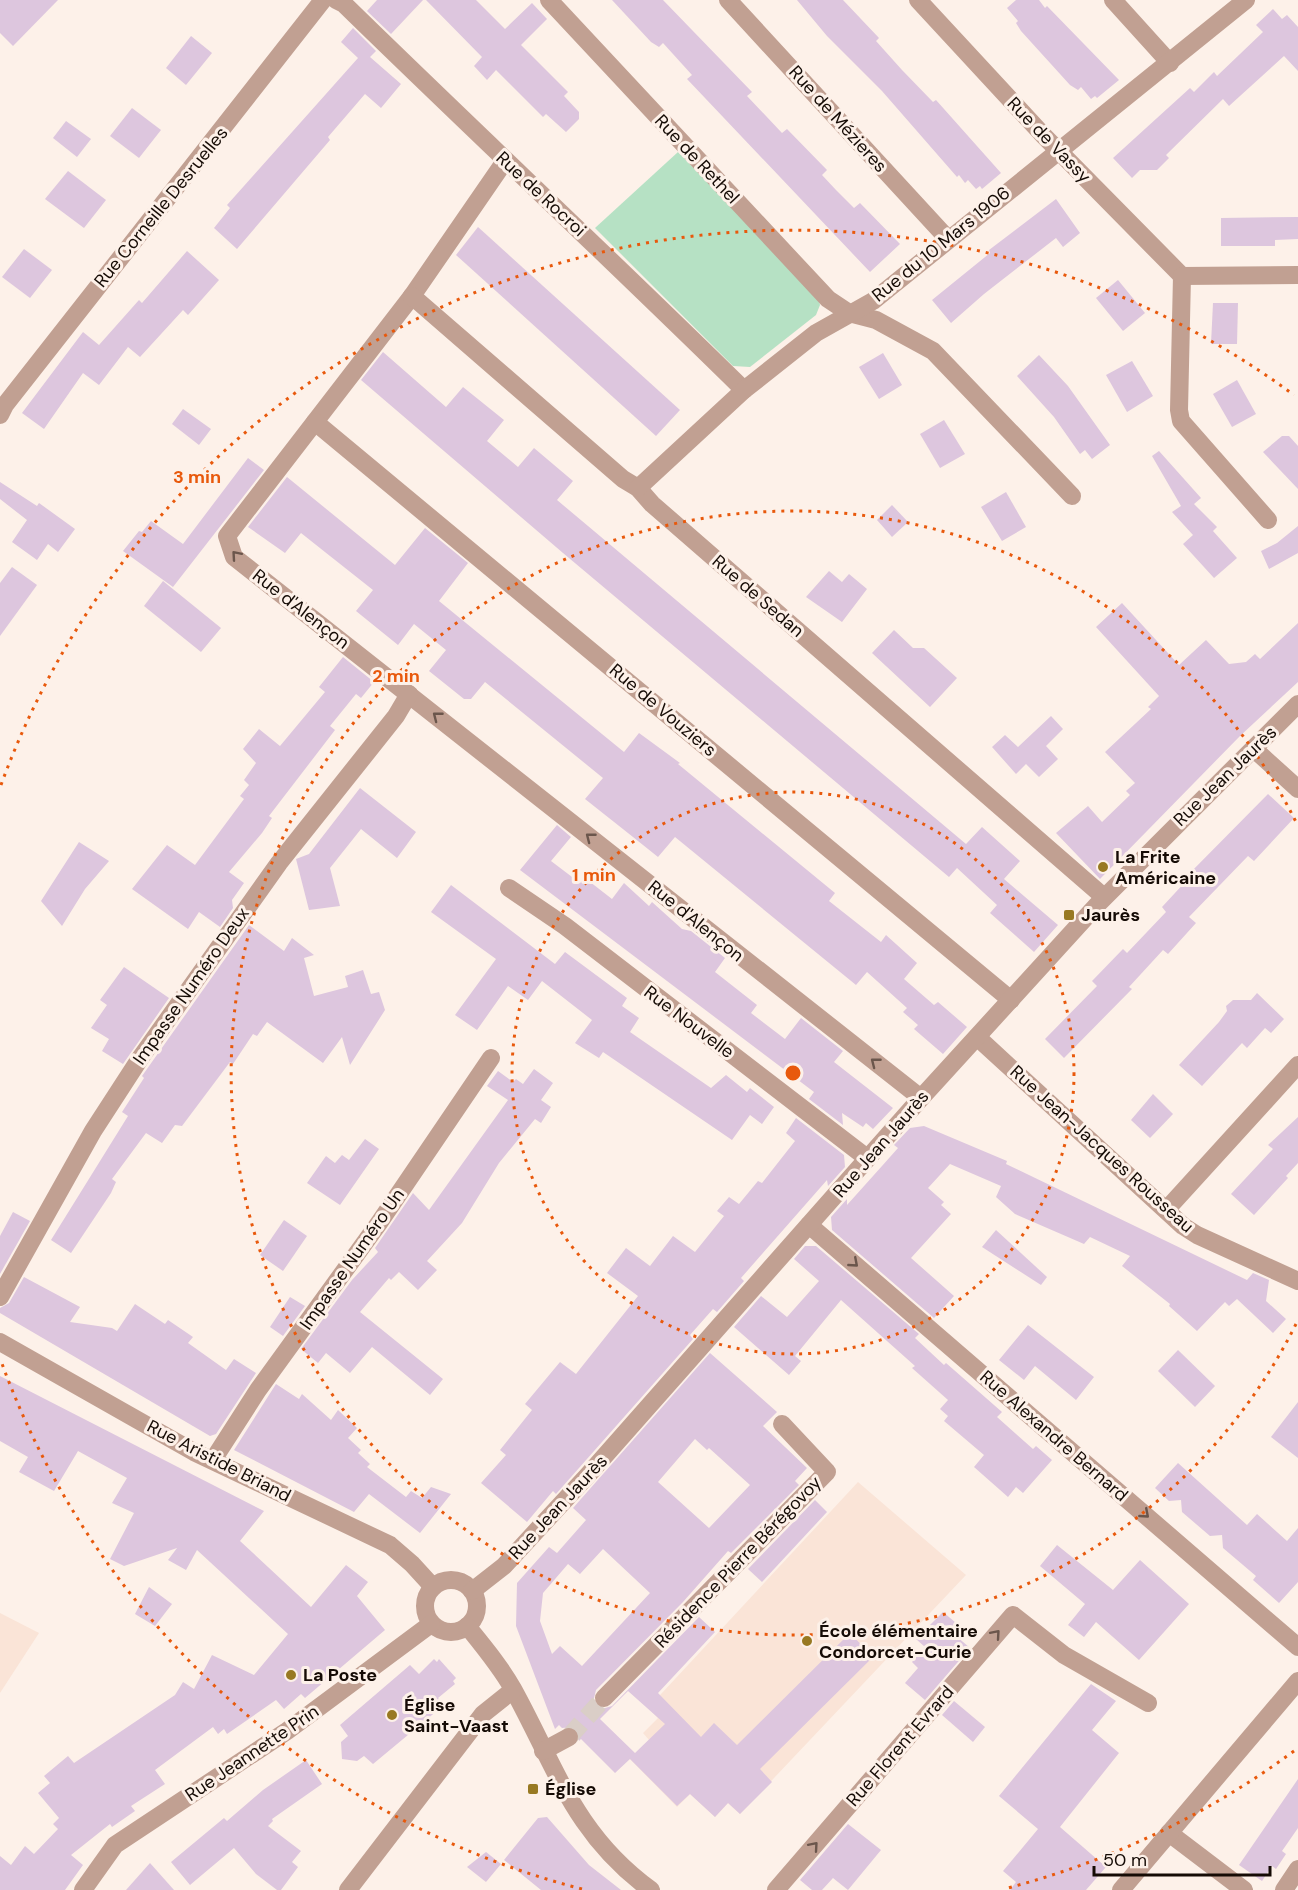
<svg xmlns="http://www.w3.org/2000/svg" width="1298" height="1890" font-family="'DM Sans',sans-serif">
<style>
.education{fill:#fae4d7}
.green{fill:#b6e1c4}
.building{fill:#ddc6de;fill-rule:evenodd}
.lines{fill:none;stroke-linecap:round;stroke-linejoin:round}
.minor-tunnel{stroke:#dacec7;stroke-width:18;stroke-dasharray:18 9;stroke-linecap:butt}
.minor{stroke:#c1a092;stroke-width:18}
.oneway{stroke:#6b564c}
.ring{fill:none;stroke:#e8590c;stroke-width:3;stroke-dasharray:3 6}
.poi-dot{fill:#987922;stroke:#fdf1e9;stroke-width:2}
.labels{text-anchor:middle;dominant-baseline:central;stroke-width:6;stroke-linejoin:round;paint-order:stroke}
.street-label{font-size:18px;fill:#150b05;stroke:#fdf1e9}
.poi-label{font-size:18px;font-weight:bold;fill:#150b05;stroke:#fdf1e9;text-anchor:start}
.centre{fill:#e8590c;stroke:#fdf1e9;stroke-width:3}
.ring-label{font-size:18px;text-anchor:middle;font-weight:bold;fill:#e8590c;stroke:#fdf1e9;stroke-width:6;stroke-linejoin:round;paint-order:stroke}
</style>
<rect width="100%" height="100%" fill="#fdf1e9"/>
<g class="education">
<polygon points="858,1482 966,1575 740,1814 728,1803 715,1817 690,1794 677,1807 630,1759 649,1740 643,1733 658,1718 648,1708"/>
<polygon points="0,1613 39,1633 0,1693"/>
</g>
<polygon class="green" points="678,152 818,296 820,305 816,315 750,367 733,366 595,228"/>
<g class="building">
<polygon points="0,0 58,0 13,46 0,33"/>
<polygon points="377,0 423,0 391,34 367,11"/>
<polygon points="426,0 476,0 505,29 532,3 547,19 521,45 568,92 564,96 579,112 579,119 566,132 546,114 543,117 496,70 487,80 474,66 482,57"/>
<polygon points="612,0 663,0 752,92 747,96 782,133 787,129 827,170 822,175 836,190 854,208 860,203 900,244 870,272 687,79 692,75 663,43 659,47 651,42"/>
<polygon points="797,0 843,0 879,38 876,41 902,70 933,102 936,100 1001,173 982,189 980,186 976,189 968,180 965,183 959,175 957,177 882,91 827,36"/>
<polygon points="1016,0 1039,0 1045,8 1047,6 1119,80 1097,98 1095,96 1091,99 1081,87 1078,90 1070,85 1021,31 1016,23 1018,21 1007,8"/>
<polygon points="1273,9 1282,19 1287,15 1298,27 1298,71 1284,56 1229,106 1223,99 1166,155 1169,158 1157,170 1140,170 1132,178 1113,158 1190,88 1194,92 1214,72 1217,76 1263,32 1256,25"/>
<polygon points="353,28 376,51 370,57 401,84 381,108 365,94 328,137 330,140 237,249 214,228 230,208 227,205 358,58 341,42"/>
<polygon points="191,36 212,53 186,85 166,68"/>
<polygon points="132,108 161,130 139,158 110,136"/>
<polygon points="66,121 91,139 77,157 53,138"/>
<polygon points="68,171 106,200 84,228 45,199"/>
<polygon points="1056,199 1080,233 1063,247 1056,238 984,294 951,323 932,300 990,253 989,250"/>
<polygon points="1298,217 1298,239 1275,240 1275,246 1221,246 1221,218"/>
<polygon points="478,227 680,410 656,436 456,255"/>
<polygon points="24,249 52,270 30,298 2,277"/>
<polygon points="187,251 219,280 188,315 183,310 140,357 128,347 99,385 83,373 44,429 22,413 83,332 99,345 139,300 142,303"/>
<polygon points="1118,280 1145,313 1123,331 1096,298"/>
<polygon points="1213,303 1238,303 1237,344 1211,344"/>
<polygon points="383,352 446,407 463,387 504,420 487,441 518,467 534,448 573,481 557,500 588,526 966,844 982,827 1020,861 1004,879 1058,925 1034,952 990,913 997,905 957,868 949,877 563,553 361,380"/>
<polygon points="883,353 902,385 879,399 859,367"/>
<polygon points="1039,355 1068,386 1110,445 1092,459 1085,450 1080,454 1054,417 1017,376"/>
<polygon points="1132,361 1153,396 1127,412 1106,375"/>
<polygon points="1237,380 1256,414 1232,427 1213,394"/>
<polygon points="183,409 211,429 199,445 172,424"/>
<polygon points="944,420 965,454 940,468 920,434"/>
<polygon points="1282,436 1289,436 1298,446 1298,489 1263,452"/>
<polygon points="1159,451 1201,498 1194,504 1217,527 1213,531 1237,558 1214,578 1183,544 1193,535 1172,512 1181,506 1152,456"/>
<polygon points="248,458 264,470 173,587 123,551 139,531 142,532 151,521 183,544"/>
<polygon points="287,477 395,565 425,528 468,563 439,601 624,752 639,733 680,763 678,764 835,893 829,901 881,942 886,935 917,963 904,979 934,1005 938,1002 967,1027 943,1054 914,1029 918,1025 903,1012 907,1008 867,972 856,985 675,837 658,857 633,837 585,799 603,778 485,682 471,699 464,699 429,671 446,650 414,624 398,645 356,611 373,590 330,556 301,533 285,553 248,527"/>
<polygon points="0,482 37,506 39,503 75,529 58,552 48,544 37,560 12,542 27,520 0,499"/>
<polygon points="1006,492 1026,527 1002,541 981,507"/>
<polygon points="892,505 908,522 892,537 877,520"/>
<polygon points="1298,526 1298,553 1269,569 1261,551 1277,543"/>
<polygon points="12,567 37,585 0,636 0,583"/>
<polygon points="829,571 842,582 849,574 867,589 842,622 806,597"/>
<polygon points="163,581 221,628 201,652 144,606"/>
<polygon points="1122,603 1179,665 1206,640 1229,664 1246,662 1255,654 1260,659 1298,623 1298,682 1240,736 1100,879 1056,833 1088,806 1102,822 1130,795 1126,791 1135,783 1105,752 1151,709 1148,707 1159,696 1096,627"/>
<polygon points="894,630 913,648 924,648 957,678 930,707 872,653"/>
<polygon points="343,657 374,682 361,698 356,694 330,726 335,730 269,816 272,818 262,833 229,872 244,883 232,900 233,908 220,927 199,912 188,929 132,889 167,845 195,865 244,799 240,796 249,785 244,780 256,763 243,749 259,729 280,746 325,692 319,687"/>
<polygon points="1051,716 1063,729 1046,746 1058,759 1039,777 1026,764 1016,774 992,747 1005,735 1018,747"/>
<polygon points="360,788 416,832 397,858 361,829 330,868 340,906 309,910 296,859 309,854"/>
<polygon points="1268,794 1294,818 1254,861 1248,856 1189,917 1196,923 1168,954 1163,950 1129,987 1132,989 1064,1058 1045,1039 1097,986 1092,981 1123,949 1127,953 1166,912 1162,907 1187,880 1185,878"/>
<polygon points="557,825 571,837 551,861 580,883 585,878 612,899 624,883 649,906 652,902 682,929 691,931 725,958 715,972 757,1005 751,1013 785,1039 801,1018 843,1051 834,1062 893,1108 873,1129 866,1123 863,1127 842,1113 843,1125 809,1099 814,1092 520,870"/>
<polygon points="79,842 109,861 85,889 62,926 41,901"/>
<polygon points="451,885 555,964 565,952 627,998 622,1006 639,1018 630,1032 711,1088 726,1075 747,1092 750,1088 774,1107 762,1124 750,1115 732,1140 603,1052 599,1058 575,1043 592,1020 542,981 528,1000 508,986 477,1030 455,1015 496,959 431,912"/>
<polygon points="249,925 284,951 292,938 314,955 304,958 314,996 348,987 345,976 363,970 371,994 379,992 385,1010 350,1065 342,1037 323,1063 267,1022 257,1036 253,1034 233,1064 230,1062 182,1126 175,1125 162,1143 146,1133 112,1179 116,1182 111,1193 71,1253 51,1240 128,1116 122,1112 144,1078 142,1076"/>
<polygon points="124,967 169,998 123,1064 102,1051 109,1039 91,1028 107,1005 100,1000"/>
<polygon points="1257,993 1284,1019 1271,1033 1265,1028 1247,1048 1242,1043 1202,1086 1179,1065 1219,1022 1227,1011 1226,1006 1233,1000 1251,1000"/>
<polygon points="534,1069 553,1083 541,1100 551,1107 541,1123 535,1119 499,1163 462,1223 427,1261 437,1270 418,1290 399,1272 391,1280 389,1278 360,1312 443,1379 430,1395 372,1347 350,1373 326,1353 318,1363 301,1349 352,1280 378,1252 375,1248 413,1193 429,1210 508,1100 487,1086 498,1071 513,1082 516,1079 523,1084"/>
<polygon points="1153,1094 1173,1114 1150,1138 1131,1120"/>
<polygon points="1298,1117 1298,1163 1286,1176 1288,1178 1254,1215 1231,1194 1273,1149 1268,1145"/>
<polygon points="796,1118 844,1155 845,1167 828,1186 827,1180 741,1278 744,1281 717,1312 713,1309 690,1335 693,1339 579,1468 556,1494 553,1491 527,1522 481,1483 506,1455 500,1450 532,1410 525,1404 560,1362 576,1374 638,1296 607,1273 626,1248 650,1266 673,1236 695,1252 724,1216 717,1211 729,1197 739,1204 758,1181 762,1183 795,1141 786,1133"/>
<polygon points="924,1126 1007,1161 1006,1164 1247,1280 1253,1273 1269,1280 1266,1301 1286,1319 1273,1333 1237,1299 1229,1306 1225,1302 1197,1331 1169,1306 1170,1304 1122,1266 1130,1256 1090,1237 1084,1244 1015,1214 996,1197 1001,1186 950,1164 928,1188 944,1202 941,1205 951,1214 911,1258 954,1296 934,1318 832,1230 831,1217 847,1199 847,1205 882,1166 898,1148 894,1145 910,1128"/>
<polygon points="365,1139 379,1149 340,1205 307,1183 326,1156 335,1163 342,1155 349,1160"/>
<polygon points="13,1212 30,1221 0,1274 0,1236"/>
<polygon points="284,1220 307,1236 283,1271 260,1255"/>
<polygon points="996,1230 1047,1277 1041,1285 982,1247"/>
<polygon points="805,1246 816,1246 919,1334 915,1338 944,1365 946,1363 1002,1412 997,1417 1033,1449 1036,1446 1052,1460 1023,1493 1016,1487 1008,1497 974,1467 984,1455 944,1421 948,1416 940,1409 948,1400 912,1368 915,1366 841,1300 795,1356 801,1361 789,1375 734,1327 761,1296 787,1317 819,1281 794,1259"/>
<polygon points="24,1277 80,1307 70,1322 112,1328 117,1331 135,1304 165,1324 168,1320 193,1337 188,1343 226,1370 234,1359 256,1373 216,1434 210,1436 0,1313 0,1308 9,1303"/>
<polygon points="290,1297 305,1306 283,1336 270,1327"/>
<polygon points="1028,1325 1094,1377 1076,1400 1035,1366 1024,1380 999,1360"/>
<polygon points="1178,1350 1215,1386 1195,1407 1158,1371"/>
<path d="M710,1353l67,59 -14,14 44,42 -12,13 4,4 -68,68 -3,-2 -45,51 -87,88 -3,12 9,7 10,-3 87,-89 16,15 -57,61 43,44 13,-14 23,22 113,-112 23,24 -113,112 12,13 -32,32 -12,-11 -13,14 -25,-23 -13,12 -47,-47 -15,14 -34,-34 -2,2v-9l-5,-5 -12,1 -3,-3 -4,4 -39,-103 1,-43 32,-36 8,6 29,-33 -13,-12zM695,1439l12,11 2,-2 41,37 -41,43 -51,-46zM603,1549l47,44 -68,73 -22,-20 -8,8 -12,-33 3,-28 25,-29 12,10zM628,1691l37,33 -30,29 -35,-34z"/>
<polygon points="0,1376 264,1511 240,1541 311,1607 346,1565 368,1582 357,1596 385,1630 305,1698 301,1694 284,1709 276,1700 227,1734 224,1729 218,1734 213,1727 155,1770 165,1784 131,1806 135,1811 112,1827 110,1824 71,1855 83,1865 65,1890 0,1890 0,1856 11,1865 25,1846 34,1854 58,1829 53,1824 59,1818 38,1793 50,1783 44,1776 68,1756 74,1763 175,1695 183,1682 194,1689 212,1655 254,1675 288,1634 197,1550 186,1570 168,1560 177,1548 124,1566 110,1559 134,1513 112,1503 127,1478 78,1451 54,1491 19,1472 28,1457 0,1441"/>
<polygon points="276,1384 299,1399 302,1394 331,1420 338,1410 357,1428 348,1438 361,1450 358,1453 370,1464 367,1467 406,1497 411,1491 422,1498 431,1487 451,1494 420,1533 369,1494 354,1512 234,1450"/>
<polygon points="1298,1402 1298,1458 1271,1437"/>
<polygon points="1178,1463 1247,1525 1257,1514 1287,1541 1298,1528 1298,1582 1279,1603 1253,1580 1256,1576 1223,1548 1222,1535 1210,1536 1182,1512 1181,1500 1169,1501 1155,1488"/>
<polygon points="815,1500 827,1512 762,1582 748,1569"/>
<polygon points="1057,1545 1113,1590 1140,1560 1189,1604 1139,1660 1096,1622 1084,1637 1068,1625 1085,1604 1040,1566"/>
<polygon points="149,1587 172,1604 155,1626 135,1614"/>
<polygon points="943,1612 962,1628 955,1635 970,1648 925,1700 905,1683 918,1668 912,1662 925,1647 916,1639"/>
<polygon points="434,1659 437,1662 439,1659 456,1678 453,1681 455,1684 438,1698 444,1705 373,1764 364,1756 357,1761 342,1759 341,1742 348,1736 340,1725 410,1665 419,1674"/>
<polygon points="1091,1684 1116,1701 1092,1730 1119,1753 1060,1827 1106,1867 1086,1890 1010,1890 1016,1882 1003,1871 1038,1829 999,1796"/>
<polygon points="954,1701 985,1727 973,1742 942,1715"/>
<polygon points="306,1760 322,1784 272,1819 273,1821 268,1826 301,1851 292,1862 298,1867 281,1890 277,1890 256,1874 234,1848 190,1885 171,1862 224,1818 227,1821 263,1790"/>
<polygon points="1298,1779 1298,1828 1282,1851 1286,1854 1276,1869 1272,1866 1262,1881 1239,1865"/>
<polygon points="547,1817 589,1865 621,1890 541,1890 504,1860 538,1818"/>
<polygon points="848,1824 881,1850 848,1890 833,1878 822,1890 812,1890 800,1880"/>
<polygon points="486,1852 501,1864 486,1882 467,1867"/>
<polygon points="150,1863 174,1890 126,1890"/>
</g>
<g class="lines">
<polyline class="minor-tunnel" points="569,1737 604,1698"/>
<g class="minor">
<path d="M336,0l8,4c133,130 268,256 400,386"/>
<polyline points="549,0 828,299 849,313 876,320 933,351 1072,496"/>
<polyline points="728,0 948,239"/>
<polyline points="918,0 1043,135 1182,276"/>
<polyline points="1113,0 1170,63"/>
<polyline points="505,161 412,296 227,536 234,557 921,1098"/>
<polyline points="1182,276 1179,410 1181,421 1268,520"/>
<polyline points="1182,276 1298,275"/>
<polyline points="412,296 623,479 638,488 652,504 1104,897"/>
<polyline points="0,415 5,405 323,0"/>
<polyline points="315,422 1011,1000"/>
<polyline points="638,488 744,390 816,333 873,301 1246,0"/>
<polyline points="1254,749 1298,789"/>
<polyline points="509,888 565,926 867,1158"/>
<polyline points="977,1037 1183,1226 1197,1235 1298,1281"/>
<polyline points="1167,1209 1298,1065"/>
<polyline points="809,1225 1298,1647"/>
<polyline points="0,1297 93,1131 141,1057 279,863 396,716 409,694"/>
<polyline points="0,1342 194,1452 390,1545 412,1564 433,1587"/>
<polyline points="213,1460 258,1390 379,1223 491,1058"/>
<circle cx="451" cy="1606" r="26"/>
<polyline points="472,1591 504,1566 587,1476 921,1098 1097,905 1298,704"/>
<path d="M467,1626c17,21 33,40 46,63 43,78 61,145 138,201"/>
<polyline points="604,1698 827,1472 782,1424"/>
<polyline points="543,1751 569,1737"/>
<polyline points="1169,1833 1244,1890"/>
<polyline points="83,1890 115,1845 287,1731 431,1624"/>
<polyline points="348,1890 483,1714 513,1690"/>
<polyline points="776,1890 1013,1615 1064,1655 1148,1703"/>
<polyline points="1121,1890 1298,1681"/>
<polyline points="1284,1890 1298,1869"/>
</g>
</g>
<defs><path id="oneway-chevron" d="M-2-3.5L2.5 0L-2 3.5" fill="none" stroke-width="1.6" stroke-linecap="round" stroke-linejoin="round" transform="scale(1.5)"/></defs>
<g class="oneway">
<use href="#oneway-chevron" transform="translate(236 555) rotate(-131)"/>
<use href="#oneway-chevron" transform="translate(437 716) rotate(-142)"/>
<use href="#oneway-chevron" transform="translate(590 837) rotate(-142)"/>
<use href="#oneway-chevron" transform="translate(875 1062) rotate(-142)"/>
<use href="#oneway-chevron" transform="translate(854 1263) rotate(41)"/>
<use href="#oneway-chevron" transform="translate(1145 1514) rotate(41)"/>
<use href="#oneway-chevron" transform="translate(996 1634) rotate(-49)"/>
<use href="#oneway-chevron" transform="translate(814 1846) rotate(-49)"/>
</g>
<g class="ring">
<circle cx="793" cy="1073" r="281"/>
<path d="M1296 1324A562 562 0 1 1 1296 822"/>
<path d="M1294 1751A843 843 0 0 1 1004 1889M582 1889A843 843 0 0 1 1 1361M1 785A843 843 0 0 1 1294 395"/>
</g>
<g class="poi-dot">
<circle cx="1103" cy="867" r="6"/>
<rect x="1063" y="909" width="12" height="12" rx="3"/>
<circle cx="807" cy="1641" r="6"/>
<circle cx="291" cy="1675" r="6"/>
<circle cx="392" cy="1715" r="6"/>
<rect x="527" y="1783" width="12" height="12" rx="3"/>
</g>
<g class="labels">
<g class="street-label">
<text transform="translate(838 119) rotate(48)">Rue de Mézieres</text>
<text transform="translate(1049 140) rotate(46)">Rue de Vassy</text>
<text transform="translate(697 159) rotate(47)">Rue de Rethel</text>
<text transform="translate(541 194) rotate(43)">Rue de Rocroi</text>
<text transform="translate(161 207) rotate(-51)">Rue Corneille Desruelles</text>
<text transform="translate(941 244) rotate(-39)">Rue du 10 Mars 1906</text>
<text transform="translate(758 596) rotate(41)">Rue de Sedan</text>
<text transform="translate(301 609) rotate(38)">Rue d'Alençon</text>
<text transform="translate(663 710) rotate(40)">Rue de Vouziers</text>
<text transform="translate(1225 776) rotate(-44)">Rue Jean Jaurès</text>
<text transform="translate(696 921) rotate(39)">Rue d'Alençon</text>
<text transform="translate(191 986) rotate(-55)">Impasse Numéro Deux</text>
<text transform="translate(689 1022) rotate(37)">Rue Nouvelle</text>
<text transform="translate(881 1144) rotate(-49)">Rue Jean Jaurès</text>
<text transform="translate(1102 1149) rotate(42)">Rue Jean-Jacques Rousseau</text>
<text transform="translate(352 1259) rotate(-55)">Impasse Numéro Un</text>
<text transform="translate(1054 1436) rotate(41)">Rue Alexandre Bernard</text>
<text transform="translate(219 1461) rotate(27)">Rue Aristide Briand</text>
<text transform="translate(558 1507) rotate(-47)">Rue Jean Jaurès</text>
<text transform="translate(738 1562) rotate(-46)">Résidence Pierre Bérégovoy</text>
<text transform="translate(900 1746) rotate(-49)">Rue Florent Evrard</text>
<text transform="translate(252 1753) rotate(-34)">Rue Jeannette Prin</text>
</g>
<g class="poi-label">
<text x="1115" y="857">La Frite<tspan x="1115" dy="21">Américaine</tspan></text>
<text x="1081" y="915">Jaurès</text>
<text x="819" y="1631">École élémentaire<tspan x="819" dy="21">Condorcet-Curie</tspan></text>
<text x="303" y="1675">La Poste</text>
<text x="404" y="1705">Église<tspan x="404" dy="21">Saint-Vaast</tspan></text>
<text x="545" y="1789">Église</text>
</g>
</g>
<circle cx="793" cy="1073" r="9" class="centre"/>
<g class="ring-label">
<text x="197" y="483">3 min</text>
<text x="396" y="682">2 min</text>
<text x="594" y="881">1 min</text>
</g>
<path d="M1094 1866v9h176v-9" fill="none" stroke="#150b05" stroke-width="3"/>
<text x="1103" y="1866" font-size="18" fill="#150b05" stroke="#fdf1e9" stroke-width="4.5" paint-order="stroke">50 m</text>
</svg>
